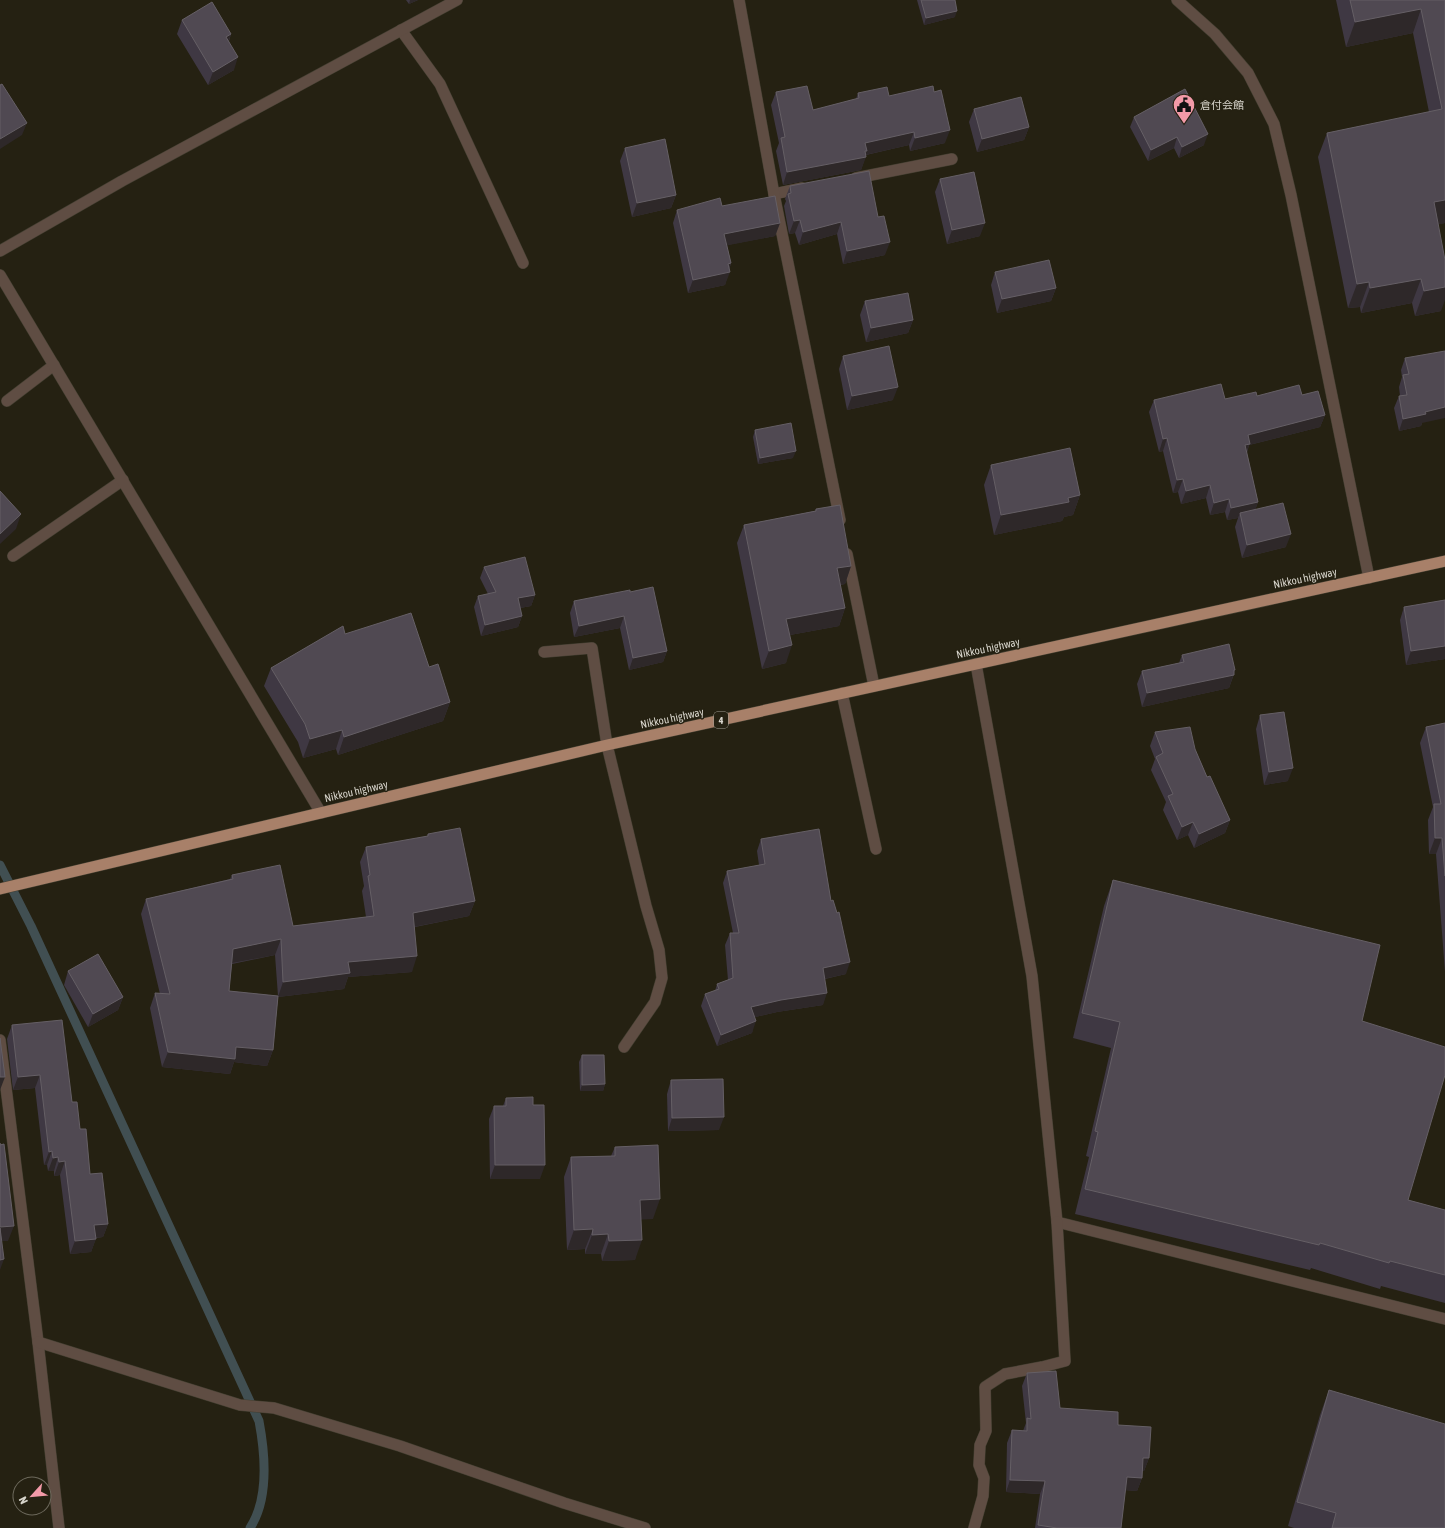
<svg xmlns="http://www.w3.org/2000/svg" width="1445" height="1528" font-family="'Asap Condensed','Noto Sans JP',sans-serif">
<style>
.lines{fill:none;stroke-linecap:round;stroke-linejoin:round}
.stream{stroke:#414f52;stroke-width:9}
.service-casing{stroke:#423e30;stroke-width:12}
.minor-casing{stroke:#423e30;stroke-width:12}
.tertiary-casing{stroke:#423e30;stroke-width:12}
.trunk-casing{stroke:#423e30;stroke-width:12}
.service{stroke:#5f4d43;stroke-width:11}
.minor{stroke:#5f4d43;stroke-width:11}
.tertiary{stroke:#5f4d43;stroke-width:11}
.trunk{stroke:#a88069;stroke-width:11}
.wall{fill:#3f3843;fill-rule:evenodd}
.shaded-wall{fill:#2e2829}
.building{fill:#504952;stroke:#655f65}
.labels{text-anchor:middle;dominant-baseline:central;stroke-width:3;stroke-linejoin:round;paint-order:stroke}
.shield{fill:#252112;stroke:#a29f94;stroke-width:1}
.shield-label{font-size:10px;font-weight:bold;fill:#d8d5cc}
.poi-label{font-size:11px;fill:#d8d5cc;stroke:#252112;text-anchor:start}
.street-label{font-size:11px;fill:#d8d5cc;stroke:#252112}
</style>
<rect width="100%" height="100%" fill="#252112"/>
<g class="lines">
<path class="stream" d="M0,865l31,61 228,495c6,32 10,78 -9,107"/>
<g class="service-casing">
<g id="service">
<polyline points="401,30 440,84 523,263"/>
<polyline points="856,178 952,159"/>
<polyline points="774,194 802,188"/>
<polyline points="7,401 54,365"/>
<polyline points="13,556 123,480"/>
<polyline points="544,652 592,648 607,745 646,906 659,950 662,978 655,1002 624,1047"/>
<polyline points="842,693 876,849"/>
</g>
</g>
<g class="minor-casing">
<g id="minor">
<polyline points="739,0 774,194 840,520"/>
<polyline points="0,251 122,181 457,0"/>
<polyline points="0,275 321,813"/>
<polyline points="847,554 874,686"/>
<polyline points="976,664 1032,976 1057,1222 1445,1319"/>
<polyline points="0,1040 38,1342 59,1528"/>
<polyline points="38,1342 240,1405 274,1408 400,1446 564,1503 645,1528"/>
<polyline points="974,1528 983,1496 984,1478 979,1465 980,1445 986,1431 985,1387 1005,1374 1042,1367 1065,1361 1057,1222"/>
</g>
</g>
<g class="tertiary-casing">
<polyline id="tertiary" points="1177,0 1215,34 1248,73 1274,124 1291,195 1369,578"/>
</g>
<g class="trunk-casing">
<polyline id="trunk" points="0,889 607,745 1445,561"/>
</g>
<use href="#service" class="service"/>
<use href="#minor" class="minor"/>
<use href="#tertiary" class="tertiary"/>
<use href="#trunk" class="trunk"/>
</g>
<g class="wall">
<polygon points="406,0 418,0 409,4"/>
<polygon points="917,0 955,0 955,17 924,25"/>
<polygon points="1336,0 1445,0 1445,223 1438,224 1441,311 1415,316 1412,303 1361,313 1360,307 1348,308 1318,157 1327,133 1429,112 1413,33 1346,47"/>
<polygon points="182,20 231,34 229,41 234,70 208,85 177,34"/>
<polygon points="776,92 813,110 856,99 858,93 889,96 945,143 910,151 909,145 866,155 861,170 783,185 776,151 779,143 771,105"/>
<polygon points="974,109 1029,127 1024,140 977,152 969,122"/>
<polygon points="1134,117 1204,145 1179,158 1174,148 1148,161 1130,127"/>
<polygon points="625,148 676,195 671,208 632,217 620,161"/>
<polygon points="940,179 980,236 947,244 935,192"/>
<polygon points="790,186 878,217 885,255 843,264 837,234 799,245 795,233 789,234 784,206 786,201 785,199"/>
<polygon points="722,206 780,223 775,236 727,245 731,263 725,285 688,293 673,223 677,210"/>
<polygon points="995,272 1056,288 1051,301 997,313 991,285"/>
<polygon points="865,301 913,320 908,333 866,342 860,315"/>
<polygon points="843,356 893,400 847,410 839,369"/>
<polygon points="1405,358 1422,423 1421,426 1399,431 1394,408 1399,396 1400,396 1399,387 1402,377 1401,370"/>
<polygon points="1302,395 1325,415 1320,427 1249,445 1247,453 1258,502 1255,510 1286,547 1242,558 1235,527 1238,518 1227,520 1225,512 1210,515 1206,498 1181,504 1178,492 1173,493 1163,451 1159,452 1149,412 1154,400 1225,399 1257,396"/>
<polygon points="755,430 793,458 758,464 753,437"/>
<polygon points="991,465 1080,495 1073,515 1064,517 1062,521 994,535 984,485"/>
<polygon points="816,509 851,566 845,584 840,585 845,608 839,626 790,635 786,663 762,669 737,543 744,525 815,511"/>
<polygon points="484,567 535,595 531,606 520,608 522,616 518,627 481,636 474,607 478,596 488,594 480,578"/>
<polygon points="630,592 667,651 663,662 629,670 620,628 574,637 570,613 574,601"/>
<polygon points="1445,600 1445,659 1406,665 1400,620 1404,607"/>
<polygon points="345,634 429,667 450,702 443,721 338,755 336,749 303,758 298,742 264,686 271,668"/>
<polygon points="1182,655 1234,674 1229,688 1142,707 1137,684 1142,671 1179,663"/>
<polygon points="1260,715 1288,781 1264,785 1256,729"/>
<polygon points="1445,723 1445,972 1436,854 1429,854 1428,820 1433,807 1420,743 1426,727"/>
<polygon points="1155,732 1195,749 1207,777 1230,820 1225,833 1194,848 1188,835 1177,840 1163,810 1166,802 1151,770 1155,759 1150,746"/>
<path d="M428,834l47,67 -6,15 -54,11 -3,45 -64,5 -4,12 -66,8 -5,53 -6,16 -33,-4 -4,12 -68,-7 -12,-59 5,-15 5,1 -19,-80 5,-15 84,-20 2,-4 61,51 73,-9 -4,-26 2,-5 -4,-24 6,-15 61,-10zM275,955l3,41 -49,-5 3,-27z"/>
<polygon points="761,839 831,901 846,974 825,979 823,1005 777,1012 755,1017 752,1033 717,1046 701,1006 705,994 715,991 717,984 728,980 725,945 730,933 733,933 723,883 727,871 759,865 757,851"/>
<polygon points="1113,880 1362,1021 1408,1200 1445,1210 1445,1303 1381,1286 1380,1289 1311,1268 1310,1270 1075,1214 1089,1157 1086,1156 1111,1048 1073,1038 1104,906"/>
<polygon points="68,971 123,997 118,1010 88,1027 64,985"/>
<polygon points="12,1025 72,1102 80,1129 90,1174 108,1224 103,1237 96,1238 91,1252 70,1254 60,1175 54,1176 54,1171 48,1171 47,1165 44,1165 35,1088 13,1090 7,1039"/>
<polygon points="582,1055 605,1084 603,1091 580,1091 579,1062"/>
<polygon points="671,1080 719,1130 668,1131 667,1094"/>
<polygon points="506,1098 533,1105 540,1179 490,1179 489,1119 494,1106 503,1106"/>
<polygon points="615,1147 653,1219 641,1219 635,1260 602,1261 601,1254 585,1254 585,1249 567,1250 564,1177 571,1157 611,1156"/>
<polygon points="1027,1373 1060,1408 1118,1425 1149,1458 1144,1471 1142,1471 1142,1478 1137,1491 1125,1490 1121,1528 1035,1528 1040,1494 1006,1492 1007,1443 1012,1430 1023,1431 1026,1423 1022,1386"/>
<polygon points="1329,1390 1445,1528 1294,1528 1288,1526 1320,1415"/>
</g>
<g class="shaded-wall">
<polygon points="410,0 418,0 409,4"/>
<polygon points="1421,9 1413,33 1346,47 1355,22"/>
<polygon points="957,11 955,17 924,25 926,18"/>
<polygon points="231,34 226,48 226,37"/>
<polygon points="238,57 234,70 208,85 213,72"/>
<polygon points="27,123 22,135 0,149 0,139"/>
<polygon points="1029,127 1024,140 977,152 982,139"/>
<polygon points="950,130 945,143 910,151 915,138"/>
<polygon points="914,132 909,145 865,155 866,157 861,170 783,185 787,172 865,143"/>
<polygon points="1208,134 1204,145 1179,158 1182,147"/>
<polygon points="1177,137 1174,148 1148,161 1151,150"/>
<polygon points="676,195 671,208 632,217 637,203"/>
<polygon points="1445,200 1445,223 1425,227 1434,202"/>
<polygon points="800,220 795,233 789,234 794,221"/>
<polygon points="841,222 837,234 799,245 803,232"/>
<polygon points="780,223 775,236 719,247 724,234"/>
<polygon points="985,223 980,236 947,244 952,230"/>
<polygon points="890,242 885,255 843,264 847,251"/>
<polygon points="731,263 727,272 730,272 725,285 688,293 693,280 728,264"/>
<polygon points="1421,279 1412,303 1361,313 1370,288"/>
<polygon points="1369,282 1360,307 1348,308 1357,284"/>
<polygon points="1445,287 1445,300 1441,311 1415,316 1424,291"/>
<polygon points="1056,288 1051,301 997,313 1002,299"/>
<polygon points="913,320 908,333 866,342 871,328"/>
<polygon points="898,387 893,400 847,410 852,396"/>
<polygon points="1445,407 1445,418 1422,423 1421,426 1399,431 1403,419 1425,412"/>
<polygon points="1325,415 1320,427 1249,445 1245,456 1240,457 1248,435"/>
<polygon points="1167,438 1163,451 1159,452 1163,439"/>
<polygon points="796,451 793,458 758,464 760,458"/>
<polygon points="1183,479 1178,492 1173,493 1177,480"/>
<polygon points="1210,485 1206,498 1181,504 1186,491"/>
<polygon points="1080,495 1073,515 1064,517 1062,521 994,535 1001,515 1068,498"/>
<polygon points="1229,499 1225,512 1210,515 1214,503"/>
<polygon points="1258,502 1254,514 1240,513 1238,518 1227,520 1231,508"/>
<polygon points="21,514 16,529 0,544 0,534"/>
<polygon points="1291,534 1286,547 1242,558 1247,545"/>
<polygon points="851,566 845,584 831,586 837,568"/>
<polygon points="535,595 531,606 514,609 518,598"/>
<polygon points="845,608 839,626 779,637 786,619"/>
<polygon points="522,616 518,627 481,636 485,625"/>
<polygon points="624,616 620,628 574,637 579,626"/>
<polygon points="792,645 786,663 762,669 769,651"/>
<polygon points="1445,646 1445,659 1406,665 1411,651"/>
<polygon points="667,651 663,662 629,670 633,658"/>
<polygon points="1235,670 1229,688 1142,707 1147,693"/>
<polygon points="450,702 443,721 338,755 344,737"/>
<polygon points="342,730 336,749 303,758 310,739"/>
<polygon points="1293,768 1288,781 1264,785 1269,772"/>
<polygon points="1230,820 1225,833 1194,848 1199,834"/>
<polygon points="1193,822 1188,835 1177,840 1182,827"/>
<polygon points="1435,838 1442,838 1436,854 1429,854"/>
<polygon points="475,901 469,916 408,928 413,913"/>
<polygon points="281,939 275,955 227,964 233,949"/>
<polygon points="417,956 412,972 348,977 344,989 278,997 283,982 348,962"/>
<polygon points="850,962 846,974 819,980 823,968"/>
<polygon points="827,993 823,1005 777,1012 747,1019 751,1007 781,1000"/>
<polygon points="123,997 118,1010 88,1027 93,1014"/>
<polygon points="756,1021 752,1033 717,1046 721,1035"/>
<polygon points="236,1047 273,1050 267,1066 234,1062 230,1074 162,1067 168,1052"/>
<polygon points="40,1075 35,1088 13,1090 18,1077"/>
<polygon points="0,1077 5,1077 0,1090"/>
<polygon points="605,1084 603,1091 580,1091 582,1085"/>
<polygon points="724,1117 719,1130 668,1131 672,1118"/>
<polygon points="52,1151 47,1165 44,1165 49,1152"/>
<polygon points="58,1157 54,1171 48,1171 53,1158"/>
<polygon points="65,1161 60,1175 54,1176 59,1162"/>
<polygon points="495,1165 545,1165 540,1179 490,1179"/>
<polygon points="660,1199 653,1219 633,1220 640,1200"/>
<polygon points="108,1224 103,1237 90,1238 94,1225"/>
<polygon points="14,1226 8,1241 0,1241 0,1227"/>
<polygon points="593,1229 585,1249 567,1250 574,1230"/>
<polygon points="608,1234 601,1254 585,1254 592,1235"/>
<polygon points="96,1239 91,1252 70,1254 75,1241"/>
<polygon points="642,1240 635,1260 602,1261 609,1241"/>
<polygon points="4,1259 0,1270 0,1260"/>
<polygon points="1143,1458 1149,1458 1144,1471 1139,1470"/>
<polygon points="1127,1477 1142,1478 1137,1491 1122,1490"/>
<polygon points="1010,1480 1045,1481 1040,1494 1006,1492"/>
</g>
<g class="building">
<polygon points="921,0 955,0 957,11 926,18"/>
<polygon points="1350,0 1445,0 1445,200 1434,202 1445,260 1445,287 1424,291 1421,279 1370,288 1369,282 1357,284 1327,133 1442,109 1421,9 1355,22"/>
<polygon points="212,2 231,34 226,37 238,57 213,72 182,20"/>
<polygon points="2,84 27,123 0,139 0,85"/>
<polygon points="807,86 813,110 859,98 858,93 887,87 889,96 933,86 934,92 941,90 950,130 915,138 914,132 865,143 867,151 865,151 866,157 787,172 781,138 785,137 776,92"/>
<polygon points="1185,89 1208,134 1182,147 1177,137 1151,150 1134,117"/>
<polygon points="1021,97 1029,127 982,139 974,109"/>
<polygon points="665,139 676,195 637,203 625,148"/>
<polygon points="869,171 878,217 884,216 890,242 847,251 841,222 803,232 800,220 794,221 788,194 791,193 790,186"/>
<polygon points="974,172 985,223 952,230 940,179"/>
<polygon points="775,196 780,223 724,234 731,263 728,264 730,272 693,280 677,210 720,198 722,206"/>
<polygon points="1049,260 1056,288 1002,299 995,272"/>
<polygon points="908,293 913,320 871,328 865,301"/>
<polygon points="889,346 898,387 852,396 843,356"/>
<polygon points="1445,351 1445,407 1425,412 1426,414 1403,419 1399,396 1407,395 1403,375 1409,374 1405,358"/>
<polygon points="1221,384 1225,399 1256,392 1257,396 1299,385 1302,395 1318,391 1325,415 1248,435 1250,444 1245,445 1258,502 1231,508 1229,499 1214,503 1210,485 1186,491 1183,479 1177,480 1167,438 1163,439 1154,400"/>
<polygon points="791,423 796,451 760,458 755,430"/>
<polygon points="1070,448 1080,495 1068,498 1069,502 1001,515 991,465"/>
<polygon points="0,491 21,514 0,534"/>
<polygon points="1283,503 1291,534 1247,545 1240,513"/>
<polygon points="840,505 851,566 837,568 845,608 786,619 792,645 769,651 744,525 816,511 816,509"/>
<polygon points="525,557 535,595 518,598 522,616 485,625 478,596 496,592 484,567"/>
<polygon points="653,587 667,651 633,658 624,616 579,626 574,601 630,590 630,592"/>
<polygon points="1445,600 1445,646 1411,651 1404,607"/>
<polygon points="411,613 429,667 438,664 450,702 344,737 342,730 310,739 305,724 271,668 343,626 345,634"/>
<polygon points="1229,644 1235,670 1234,670 1234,675 1147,693 1142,671 1184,662 1182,655"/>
<polygon points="1284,712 1293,768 1269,772 1260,715"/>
<polygon points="1445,723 1445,876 1442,838 1435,838 1434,804 1441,804 1426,727"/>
<polygon points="1190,727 1195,749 1207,777 1210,776 1230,820 1199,834 1193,822 1182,827 1168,796 1173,794 1156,757 1163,753 1155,732"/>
<polygon points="460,828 475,901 413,913 417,956 348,962 350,973 283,982 281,939 233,949 229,991 278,996 273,1050 236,1047 235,1059 168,1052 155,993 170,994 146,899 233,879 232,875 280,865 293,926 374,916 368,876 370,875 366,847 428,836 428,834"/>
<polygon points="819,829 831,901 833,900 837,913 839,912 850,962 823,968 827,993 781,1000 751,1007 756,1021 721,1035 705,994 719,989 717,984 733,978 730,933 739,933 727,871 765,864 761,839"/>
<polygon points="1113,880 1380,945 1362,1021 1445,1047 1445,1075 1408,1200 1445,1210 1445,1275 1390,1261 1389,1263 1320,1243 1319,1245 1085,1189 1098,1132 1095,1131 1120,1022 1082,1013"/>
<polygon points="98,954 123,997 93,1014 68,971"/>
<polygon points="62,1020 72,1102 77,1102 80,1129 86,1129 90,1174 102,1173 108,1224 94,1225 96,1239 75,1241 65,1161 59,1162 58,1157 53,1158 52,1151 49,1152 40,1075 18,1077 12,1025"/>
<polygon points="0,1038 5,1077 0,1077"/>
<polygon points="582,1055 604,1055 605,1084 582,1085"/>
<polygon points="723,1079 724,1117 672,1118 671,1080"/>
<polygon points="533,1097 533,1105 544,1105 545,1165 495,1165 494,1106 506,1106 506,1098"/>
<polygon points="0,1143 0,1145 4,1144 14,1226 0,1227"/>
<polygon points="658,1145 660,1199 640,1200 642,1240 609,1241 608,1234 592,1235 593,1229 574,1230 571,1157 615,1156 615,1147"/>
<polygon points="0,1228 4,1259 0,1260"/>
<polygon points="1056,1371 1060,1408 1118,1412 1118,1425 1151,1427 1149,1458 1143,1458 1142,1478 1127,1477 1121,1528 1057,1528 1038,1525 1045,1481 1010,1480 1012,1430 1027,1431 1027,1418 1031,1419 1027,1373"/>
<polygon points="1329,1390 1445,1424 1445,1528 1332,1528 1336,1513 1297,1502"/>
</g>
<defs>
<g id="civic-pin" transform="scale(1.15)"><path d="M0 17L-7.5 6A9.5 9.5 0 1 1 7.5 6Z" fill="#f39aa8" stroke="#252112"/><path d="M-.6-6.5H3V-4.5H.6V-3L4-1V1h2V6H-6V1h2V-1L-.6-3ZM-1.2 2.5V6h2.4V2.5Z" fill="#111"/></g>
</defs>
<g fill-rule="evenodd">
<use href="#civic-pin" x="1184" y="105"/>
</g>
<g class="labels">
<rect class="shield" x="714" y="712" width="14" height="16" rx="3"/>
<g class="shield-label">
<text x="721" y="720">4</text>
</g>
<g class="poi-label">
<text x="1200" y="105">倉付会館</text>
</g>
<g class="street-label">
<text transform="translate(1305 578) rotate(-12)">Nikkou highway</text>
<text transform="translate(988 648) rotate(-12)">Nikkou highway</text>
<text transform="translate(672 718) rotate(-12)">Nikkou highway</text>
<text transform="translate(356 791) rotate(-13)">Nikkou highway</text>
</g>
</g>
<g transform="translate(32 1496) rotate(243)"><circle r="19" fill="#252112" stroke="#6d695c"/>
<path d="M0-3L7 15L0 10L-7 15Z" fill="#f39aa8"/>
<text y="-6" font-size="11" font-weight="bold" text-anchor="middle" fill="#d8d5cc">N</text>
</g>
</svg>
